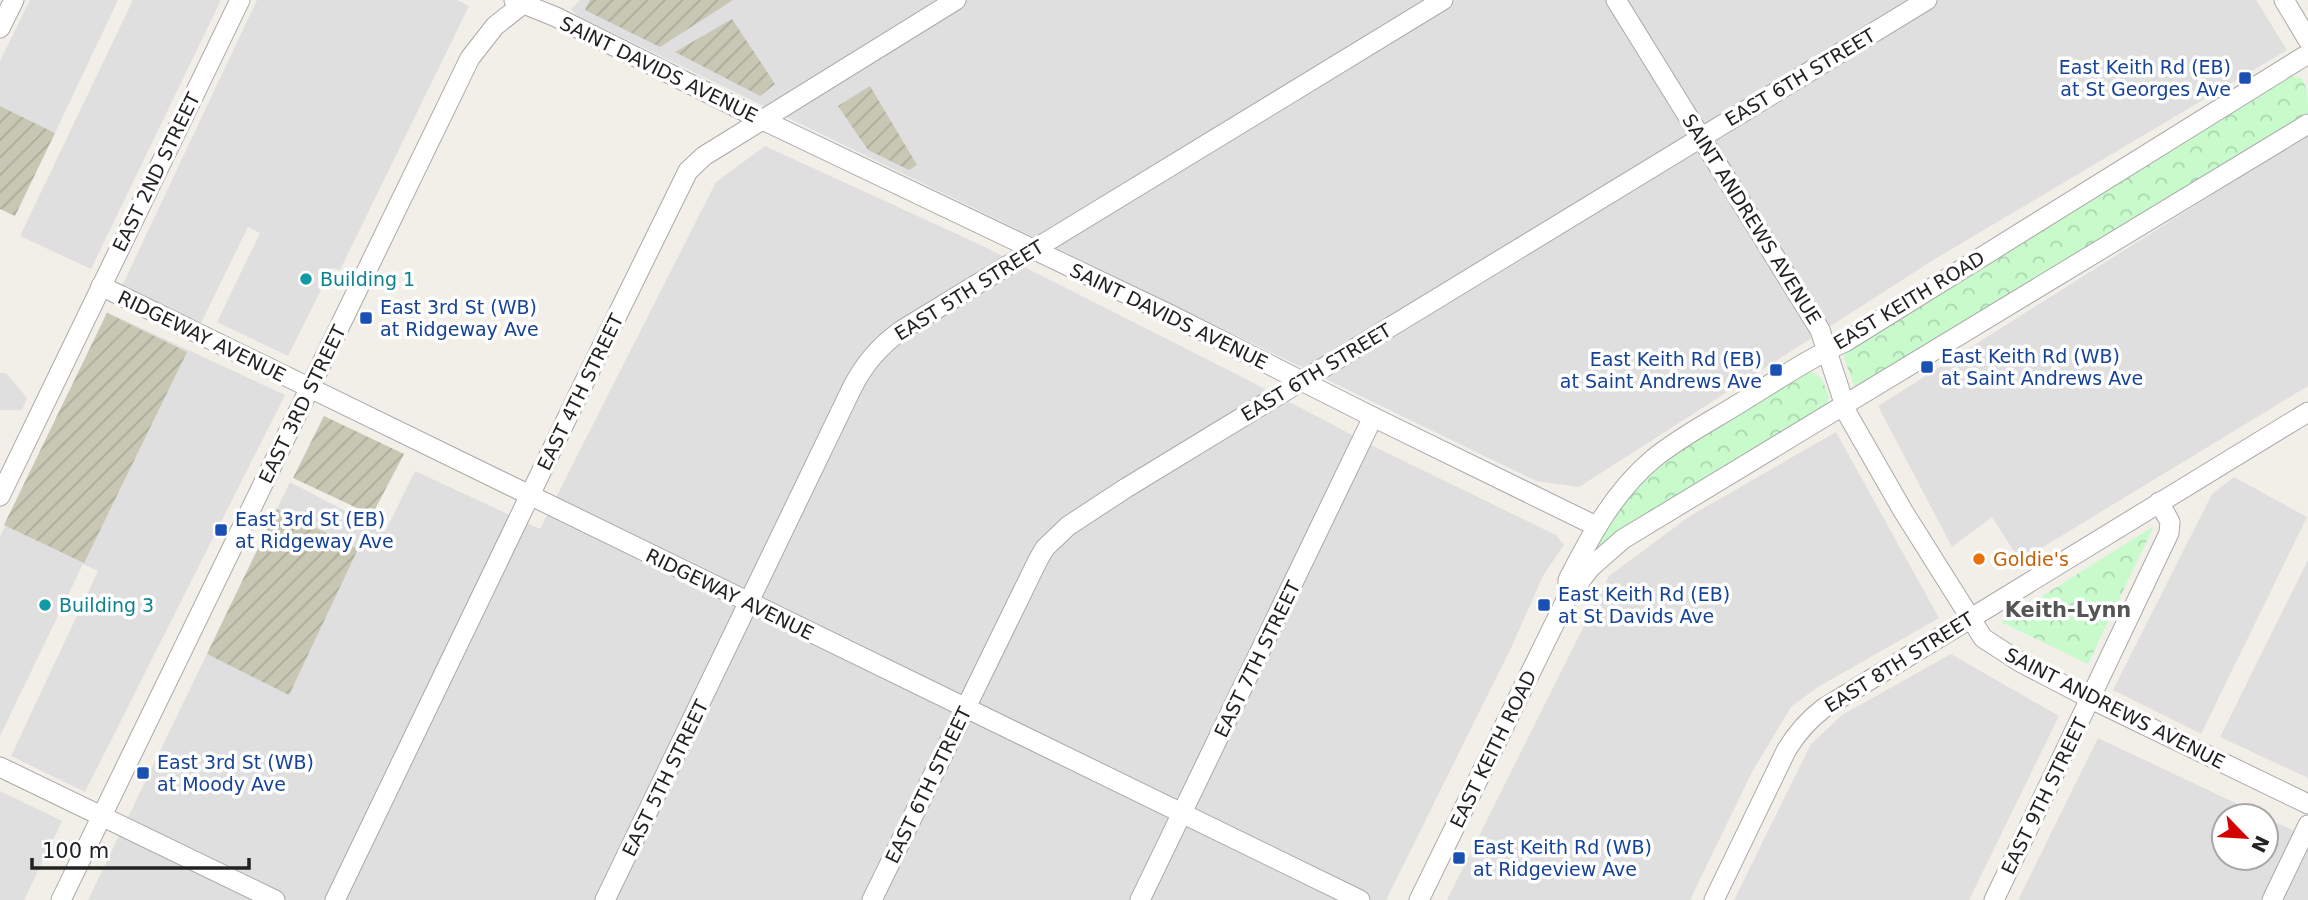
<svg xmlns="http://www.w3.org/2000/svg" width="2308" height="900" font-family="'DejaVu Sans',sans-serif">
<style>
.residential{fill:#e0dfdf}
.construction{fill:url(#construction-furrows)}
.park{fill:url(#park-crowns)}
.lines{fill:none;stroke-linecap:round;stroke-linejoin:round}
.minor-casing{stroke:#a9a9a9;stroke-width:21}
.minor{stroke:#fff;stroke-width:19}
.transit-dot{fill:#1a4fb4;stroke:#fff;stroke-width:2.5}
.culture-dot{fill:#0f9aa8;stroke:#fff;stroke-width:2.5}
.food-dot{fill:#e8710a;stroke:#fff;stroke-width:2.5}
.labels{text-anchor:middle;dominant-baseline:central;stroke-width:7;stroke-linejoin:round;paint-order:stroke}
.transit-label{font-size:19px;fill:#164399;stroke:#fff;text-anchor:start}
.street-label{font-size:19px;fill:#222;stroke:#fff}
.culture-label{font-size:19px;fill:#0d838f;stroke:#fff;text-anchor:start}
.food-label{font-size:19px;fill:#c56008;stroke:#fff;text-anchor:start}
.neighbourhood-label{font-size:21px;font-weight:bold;fill:#555;stroke:#fff}
</style>
<defs>
<pattern id="construction-furrows" width="10" height="10" patternUnits="userSpaceOnUse" patternTransform="scale(1.75)"><rect width="10" height="10" fill="#c7c7b4"/><path d="M-1 1l2-2M0 10L10 0M9 11l2-2" fill="none" stroke="#abab9a"/></pattern>
<pattern id="park-crowns" width="20" height="18" patternUnits="userSpaceOnUse" patternTransform="scale(1.75)"><rect width="20" height="18" fill="#c8facc"/><path d="M2 6a3 3 0 1 1 6 0M12 15a3 3 0 1 1 6 0" fill="none" stroke="#acd6af"/></pattern>
</defs>
<rect width="100%" height="100%" fill="#f2efe9"/>
<g class="residential">
<polygon points="30,0 118,0 55,133 0,106 0,61"/>
<polygon points="133,0 221,0 91,269 20,236"/>
<polygon points="257,0 457,0 469,6 340,270 332,268 288,356 217,322 260,233 248,227 201,323 122,286"/>
<polygon points="580,0 2256,0 2287,50 1935,259 1579,487 1536,481 578,16 571,9"/>
<polygon points="2308,134 2308,386 2020,561 1992,517 1952,547 1878,406"/>
<polygon points="765,146 985,247 1242,377 1377,448 1556,535 1564,545 1544,574 1511,648 1386,900 88,900 290,482 385,532 415,471 540,529 716,182"/>
<polygon points="107,312 285,395 85,792 11,756 98,571 83,564 0,736 0,537"/>
<polygon points="0,373 6,373 27,398 22,410 0,410"/>
<polygon points="1836,432 1939,618 1818,687 1791,707 1752,772 1690,900 1447,900 1609,576 1690,516"/>
<polygon points="2234,477 2307,517 2201,734 2113,690 2212,494"/>
<polygon points="2308,560 2308,778 2220,737"/>
<polygon points="1951,654 2059,716 1969,900 1734,900 1811,744 1842,715"/>
<polygon points="2098,738 2263,816 2224,816 2224,858 2266,858 2266,818 2308,837 2308,900 2018,900"/>
<polygon points="0,791 62,821 24,900 0,900"/>
</g>
<g class="construction">
<polygon points="590,0 733,0 660,47 585,10"/>
<polygon points="732,19 775,84 760,96 675,52"/>
<polygon points="870,86 917,165 909,170 868,150 838,106"/>
<polygon points="0,106 55,133 15,216 0,209"/>
<polygon points="107,313 187,352 84,563 4,525"/>
<polygon points="324,416 404,454 372,515 293,478"/>
<polygon points="277,509 358,549 289,695 207,654"/>
</g>
<g class="park">
<path d="M2292,74l3,4 5,-1c8,9 8,23 8,37l-452,277 -12,-33 1,-7z"/>
<path d="M1807,371c16,3 17,13 22,27l-4,10 -230,149 -7,-3 19,-35 48,-52z"/>
<polygon points="2154,526 2088,664 2001,622"/>
</g>
<g class="lines">
<g class="minor-casing">
<g id="minor">
<polyline points="514,0 556,17 744,111 1171,315 1373,417 1596,526"/>
<polyline points="1616,0 1820,330 1848,415 1903,511 1983,638 2020,662 2091,699 2308,804"/>
<polyline points="2284,0 2308,40"/>
<polyline points="0,28 14,0"/>
<polyline points="101,286 1360,900"/>
<polyline points="0,496 240,0"/>
<path d="M1568,587v-7c23,-45 46,-88 85,-121 29,-24 64,-41 95,-61 31,-19 63,-41 97,-56l463,-288"/>
<polyline points="0,767 275,900"/>
<polyline points="61,900 470,58 495,26 528,0"/>
<polyline points="335,900 582,387 688,171 704,156 956,0"/>
<path d="M605,900l247,-512c12,-24 27,-42 50,-58l541,-330"/>
<polyline points="872,900 1038,560 1045,548 1068,526 1126,488 1927,0"/>
<polyline points="1140,900 1373,417"/>
<polyline points="1419,900 1567,598 1591,567 1623,539 2308,124"/>
<path d="M1714,900l72,-149c10,-17 22,-31 38,-43l484,-296"/>
<polyline points="1994,900 2169,533 2170,522 2159,502"/>
<polyline points="2272,900 2308,825"/>
</g>
</g>
<use href="#minor" class="minor"/>
</g>
<g class="transit-dot">
<rect x="2238" y="71" width="14" height="14" rx="3.5"/>
<rect x="359" y="311" width="14" height="14" rx="3.5"/>
<rect x="1920" y="360" width="14" height="14" rx="3.5"/>
<rect x="1769" y="363" width="14" height="14" rx="3.5"/>
<rect x="214" y="523" width="14" height="14" rx="3.5"/>
<rect x="1537" y="598" width="14" height="14" rx="3.5"/>
<rect x="136" y="766" width="14" height="14" rx="3.5"/>
<rect x="1452" y="851" width="14" height="14" rx="3.5"/>
</g>
<g class="culture-dot">
<circle cx="306" cy="279" r="7"/>
<circle cx="45" cy="605" r="7"/>
</g>
<circle class="food-dot" cx="1979" cy="559" r="7"/>
<g class="labels">
<g class="transit-label">
<text x="2231" y="67" text-anchor="end">East Keith Rd (EB)<tspan x="2231" dy="22">at St Georges Ave</tspan></text>
<text x="380" y="307">East 3rd St (WB)<tspan x="380" dy="22">at Ridgeway Ave</tspan></text>
<text x="1941" y="356">East Keith Rd (WB)<tspan x="1941" dy="22">at Saint Andrews Ave</tspan></text>
<text x="1762" y="359" text-anchor="end">East Keith Rd (EB)<tspan x="1762" dy="22">at Saint Andrews Ave</tspan></text>
<text x="235" y="519">East 3rd St (EB)<tspan x="235" dy="22">at Ridgeway Ave</tspan></text>
<text x="1558" y="594">East Keith Rd (EB)<tspan x="1558" dy="22">at St Davids Ave</tspan></text>
<text x="157" y="762">East 3rd St (WB)<tspan x="157" dy="22">at Moody Ave</tspan></text>
<text x="1473" y="847">East Keith Rd (WB)<tspan x="1473" dy="22">at Ridgeview Ave</tspan></text>
</g>
<g class="street-label">
<text transform="translate(659 69) rotate(26)">SAINT DAVIDS AVENUE</text>
<text transform="translate(1800 77) rotate(-31)">EAST 6TH STREET</text>
<text transform="translate(156 172) rotate(-64)">EAST 2ND STREET</text>
<text transform="translate(1752 219) rotate(58)">SAINT ANDREWS AVENUE</text>
<text transform="translate(969 290) rotate(-32)">EAST 5TH STREET</text>
<text transform="translate(1909 300) rotate(-31)">EAST KEITH ROAD</text>
<text transform="translate(1169 316) rotate(26)">SAINT DAVIDS AVENUE</text>
<text transform="translate(202 336) rotate(26)">RIDGEWAY AVENUE</text>
<text transform="translate(1316 372) rotate(-31)">EAST 6TH STREET</text>
<text transform="translate(580 392) rotate(-64)">EAST 4TH STREET</text>
<text transform="translate(302 404) rotate(-64)">EAST 3RD STREET</text>
<text transform="translate(730 594) rotate(26)">RIDGEWAY AVENUE</text>
<text transform="translate(1257 659) rotate(-64)">EAST 7TH STREET</text>
<text transform="translate(1899 662) rotate(-32)">EAST 8TH STREET</text>
<text transform="translate(2115 708) rotate(27)">SAINT ANDREWS AVENUE</text>
<text transform="translate(1493 749) rotate(-64)">EAST KEITH ROAD</text>
<text transform="translate(665 778) rotate(-64)">EAST 5TH STREET</text>
<text transform="translate(928 785) rotate(-64)">EAST 6TH STREET</text>
<text transform="translate(2044 796) rotate(-64)">EAST 9TH STREET</text>
</g>
<g class="culture-label">
<text x="320" y="279">Building 1</text>
<text x="59" y="605">Building 3</text>
</g>
<g class="food-label">
<text x="1993" y="559">Goldie's</text>
</g>
<g class="neighbourhood-label">
<text x="2068" y="610">Keith-Lynn</text>
</g>
</g>
<g transform="translate(2245 837) rotate(115)"><circle r="33" fill="#ffffff" stroke="#a7a7a7" stroke-width="2"/>
<path d="M0-5L12 26L0 18L-12 26Z" fill="#d40000"/>
<text y="-10" font-size="19" font-weight="bold" text-anchor="middle" fill="#222222">N</text>
</g>
<path d="M32 858v10h217v-10" fill="none" stroke="#222222" stroke-width="3.5"/>
<text x="42" y="858" font-size="21" fill="#222222" stroke="#ffffff" stroke-width="5" paint-order="stroke">100 m</text>
</svg>
